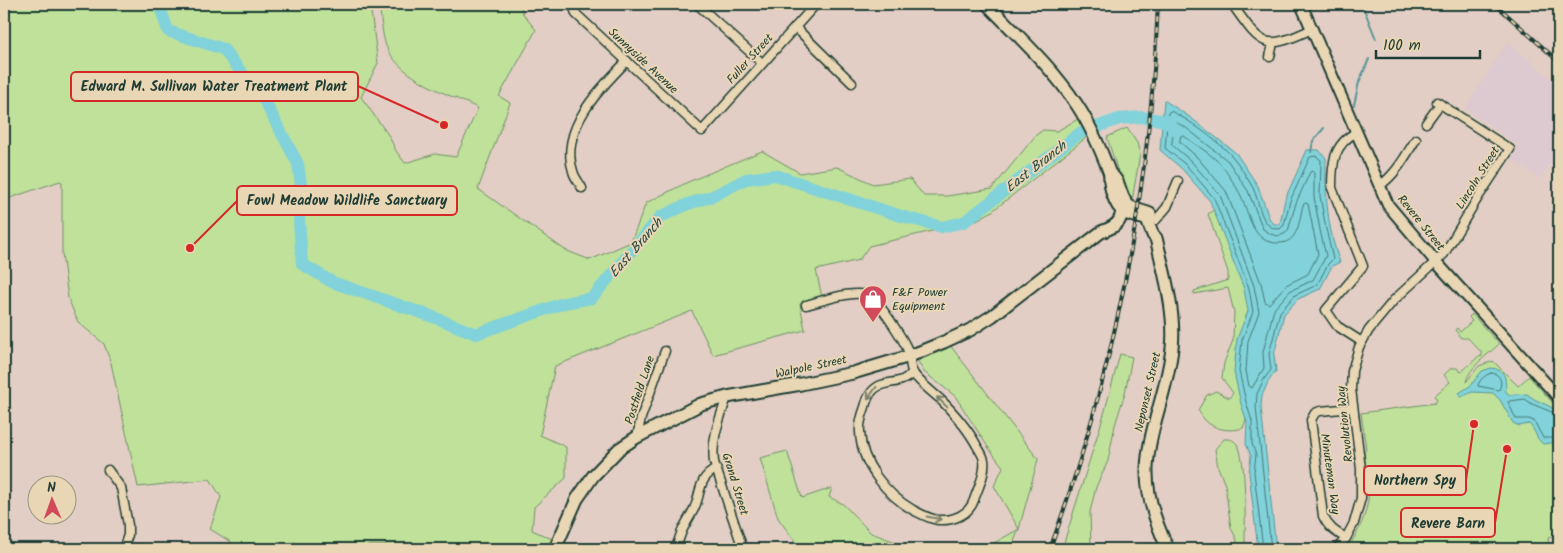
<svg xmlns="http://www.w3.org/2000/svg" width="1563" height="553" font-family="Kalam,sans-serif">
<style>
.built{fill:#ddc9d0}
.green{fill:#bfe19a;stroke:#6f8f67}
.water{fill:#81d2da;stroke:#5a9698}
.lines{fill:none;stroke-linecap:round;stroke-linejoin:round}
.shore{stroke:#467976;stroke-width:1}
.stream{stroke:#5a9698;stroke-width:2}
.river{stroke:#81d2da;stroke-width:12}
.minor-casing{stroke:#1f3d34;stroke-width:11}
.tertiary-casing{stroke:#1f3d34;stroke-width:14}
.secondary-casing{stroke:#1f3d34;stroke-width:15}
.minor{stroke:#e9d6b4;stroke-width:8}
.tertiary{stroke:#e9d6b4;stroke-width:10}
.secondary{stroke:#e9d6b4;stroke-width:11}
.rail-casing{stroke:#1f3d34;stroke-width:4}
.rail{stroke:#e9d6b4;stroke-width:2;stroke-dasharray:5.5;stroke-linecap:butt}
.oneway{stroke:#7a826e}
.labels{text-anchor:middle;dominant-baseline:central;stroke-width:4;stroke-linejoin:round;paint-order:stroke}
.street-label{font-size:12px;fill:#1f3d34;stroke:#e9d6b4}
.poi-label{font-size:12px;fill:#1f3d34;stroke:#e9d6b4;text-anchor:start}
.water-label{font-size:14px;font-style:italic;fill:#294c45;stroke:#e9d6b4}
.leader{fill:none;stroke:#d62828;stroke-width:2}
.callout-dot{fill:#d62828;stroke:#e9d6b4;stroke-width:2}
.callout{fill:#e9d6b4;stroke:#d62828;stroke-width:2}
.callout-label{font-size:14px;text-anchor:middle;font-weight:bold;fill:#1f3d34}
</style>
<rect width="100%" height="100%" fill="#e2cec4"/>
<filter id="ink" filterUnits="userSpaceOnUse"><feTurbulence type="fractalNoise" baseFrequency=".02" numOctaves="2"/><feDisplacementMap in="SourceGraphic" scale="10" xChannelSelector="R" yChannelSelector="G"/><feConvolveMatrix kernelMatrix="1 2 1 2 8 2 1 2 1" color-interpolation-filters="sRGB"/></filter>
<g filter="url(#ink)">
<polygon class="built" points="1508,41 1559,86 1559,151 1540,179 1511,159 1518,145 1465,109"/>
<g class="green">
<path d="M4,4h366l8,59 -17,34 28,39 7,15 9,12 30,-9 21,3 22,-49c-30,-14 -78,-29 -92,-62 -4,-11 -5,-30 -7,-42h141l3,10 13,16 -37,66 11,7 -32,86 87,61 25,10 41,-18 15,-39 42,-21 74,-31 38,22 37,-6 36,17 37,-5 14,17h23l45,-7 44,-54 7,-5 14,1 21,-12 9,18 -96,75 -27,15 -32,4 -63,15 -10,14 -43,10 6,27 -22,7 5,26 -92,25 -21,-44 -137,55 -15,69 26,12v31l-32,29 -2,23 20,9 -6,10h-96l-10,-2 -68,-2 -16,4h-46l-16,-7 -4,7h-48l-32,-20 11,-32 -11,-18 -72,8 -27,-124 -7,-19 -26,-22 -10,-24 -6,-44v-72l-2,-1 -56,19z"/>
<polygon points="1127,128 1137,143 1140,154 1132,201 1124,191 1107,137"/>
<path d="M1218,207l35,80 -4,124 -6,17c-12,4 -29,2 -38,-8 -3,-3 -5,-7 -7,-10l9,-15 9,-4 13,7 4,-5 -11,-15 2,-15 9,-23 1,-28 -6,-24 -34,6v-3l34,-11v-8l-20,-58z"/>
<path d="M1472,314l27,30c-11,11 -30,23 -33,38l13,-16 14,-5 25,25 11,-10 30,34v125l-11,3 1,11h-202c14,-20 23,-42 22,-66l-2,-3 -3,-28 2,-3 -5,-36 74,-10 2,-3 -3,-4 16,-14 -6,-7 7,-7h6l4,4 18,-16 2,1 1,-1v-3l-14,-15h-7l-6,-8 2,-2 3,4 12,-11 -3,-4z"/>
<polygon points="949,344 1038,459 1019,529 1011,549 983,549 1019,529 994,486 1003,467 988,447 955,396 924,372 916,358"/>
<polygon points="1120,354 1132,357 1125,393 1115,425 1108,461 1096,487 1090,512 1091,549 1062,549 1104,414"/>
<path d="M1224,439c6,0 9,0 13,5 10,12 8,87 8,105h-9l1,-9 -6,-12 -6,-43 -7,-18 -3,-18z"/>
<polygon points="787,451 802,498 832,488 829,497 843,504 871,533 915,549 798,549 799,547 778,518 760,458"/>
</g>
<g class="water">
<path d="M1164,100l27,18 45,35 22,33 11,32 5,6h6l5,-25 22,-49h12l7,8c-1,35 1,71 14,104l-8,4 -12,23 -22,10 -14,15 -10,41 2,16 -8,11 -6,14 -1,11 15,142h-18l-9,-76 2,-17 -5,-12 1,-22 -6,-18 -7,-32 3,-33 11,-28 -4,-22 -34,-88 -28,-32 -22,-19z"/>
<path d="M1491,368c17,2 14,12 15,24l4,3 17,-1 7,5 23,11 2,3v29l-16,2c-7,-5 -8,-15 -14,-20l-10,2 -6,-3 -13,-23 -7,-7 -21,-1 -11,5 -2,-4 11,-7 12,-15z"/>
</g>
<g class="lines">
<g class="shore">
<polygon points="1175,122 1185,127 1228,161 1248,191 1263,229 1270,234 1278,236 1284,234 1288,231 1296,203 1310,172 1312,171 1314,173 1314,197 1320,230 1326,256 1313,280 1290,291 1274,309 1263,352 1264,368 1252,388 1249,386 1246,371 1248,341 1259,312 1254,286 1220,195 1191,161 1172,145"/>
<path d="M1181,136h3c12,9 29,19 39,31 6,9 14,20 18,29 9,19 11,48 38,47 20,0 20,-23 24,-38l2,-2 3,1 10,50 -10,20 -22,11 -17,19 -4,-2 -4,-19 -35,-92 -30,-35 -16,-14z"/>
<path d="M1491,373c9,0 12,9 8,17l-21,-4c1,-6 7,-11 13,-13z"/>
<polyline points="1559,415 1532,404 1525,399 1510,401 1508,402 1516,419 1529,419 1534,421 1543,438 1559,438"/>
<path d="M1263,549l-9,-77 2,-17 -4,-11v-23l-6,-19 -7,-31 3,-31 11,-28 -4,-24 -35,-90 -28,-33 -21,-17 3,-35 2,-2c16,6 50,32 62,45 8,9 15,22 21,32 7,14 7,42 27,41l4,-4 6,-24 20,-44 6,-1 5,4 -1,36 6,33 7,30 -5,5 -11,21 -22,10 -15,17 -11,42 2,16 -7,9 -7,15 -1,13 15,142"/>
</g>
<g class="stream">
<polyline points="1362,4 1376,39"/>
<polyline points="1354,105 1359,82 1369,59"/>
<polyline points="1311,152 1313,141 1324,128"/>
</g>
<polyline class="river" points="159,4 168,31 223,49 265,102 298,164 302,191 299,219 302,264 332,282 436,318 476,334 564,303 592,298 660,217 688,204 713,196 746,179 775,175 901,216 942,227 964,222 1080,133 1119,119 1141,117 1166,121 1176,130"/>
<g class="minor-casing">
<g id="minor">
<polyline points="573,4 576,14 702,131 816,4"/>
<polyline points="697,4 762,63"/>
<path d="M1232,4c30,42 31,48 80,25"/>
<polyline points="795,27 852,83"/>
<polyline points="1270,57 1273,43"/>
<polyline points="1426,123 1440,104"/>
<path d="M1357,132c-24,12 -25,32 -25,56l31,78 -37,44 11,16 25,16"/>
<path d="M1379,186c17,-11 27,-31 37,-47"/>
<path d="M582,188c-3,-6 -8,-11 -9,-17 -14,-42 28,-84 54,-110"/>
<polyline points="1156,220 1167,207 1178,181"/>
<path d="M806,305c16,-4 53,-18 66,-7 9,7 32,42 36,53 3,7 1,15 5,22 7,10 18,18 27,26 14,14 28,30 37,47 3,5 6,9 7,14 2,13 -6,28 -10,40 -5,15 -21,21 -36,20 -9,-1 -17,-6 -25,-10 -26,-15 -52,-46 -53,-78 -1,-8 2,-17 5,-25 1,-4 2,-8 4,-11 11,-20 30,-7 44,-24"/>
<path d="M727,397c-7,21 -16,42 -13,65l29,87"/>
<polyline points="637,437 641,418 665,351"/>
<polyline points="108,470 121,488 128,525 128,535 123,549"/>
<path d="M1346,538c-11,-6 -18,-11 -23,-22l-12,-96 4,-7 5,-2 33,-3"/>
<path d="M675,549c4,-7 5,-15 9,-22 3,-6 7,-12 10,-18 8,-17 3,-30 22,-40"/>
<polyline points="1337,549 1346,538 1354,523 1361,498 1361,469 1351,389 1352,371 1359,347 1369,330 1394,300 1444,254 1479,196 1510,149 1437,102"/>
</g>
</g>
<g class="tertiary-casing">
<polyline id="tertiary" points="1301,4 1388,205 1436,262 1559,398"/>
</g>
<g class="secondary-casing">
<g id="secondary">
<path d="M987,4c31,32 65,63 90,101 14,21 24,45 33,69 11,6 9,22 18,31 6,5 16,6 22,9"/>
<path d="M1110,174c-1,11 4,32 14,38 7,5 16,4 23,8l6,15 3,3c8,34 20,76 16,110 -4,41 -23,79 -25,120 -1,28 9,56 21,81"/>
<path d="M555,549l22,-50 16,-23 26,-27 18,-12 64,-33 26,-7 74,-13 52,-11 57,-17 34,-14 26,-12 22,-14 109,-84c8,-3 19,-7 20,-17"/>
</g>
</g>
<use href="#minor" class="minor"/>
<use href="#tertiary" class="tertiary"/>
<use href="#secondary" class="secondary"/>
<g class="rail-casing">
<g id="rail">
<polyline points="1495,4 1559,62"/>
<path d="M1050,549c64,-175 100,-359 108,-545"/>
</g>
</g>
<use href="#rail" class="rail"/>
</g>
<defs><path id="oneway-shaft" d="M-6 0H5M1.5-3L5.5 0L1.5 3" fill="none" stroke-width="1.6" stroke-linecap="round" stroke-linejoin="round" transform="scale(1.25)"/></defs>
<g class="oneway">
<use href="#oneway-shaft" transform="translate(872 393) rotate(126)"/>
<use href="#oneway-shaft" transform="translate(942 402) rotate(-136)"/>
<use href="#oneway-shaft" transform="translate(934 518) rotate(11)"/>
</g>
</g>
<defs>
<g id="shop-pin" transform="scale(1.4375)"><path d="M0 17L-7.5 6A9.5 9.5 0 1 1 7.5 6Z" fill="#d1495b" stroke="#e9d6b4"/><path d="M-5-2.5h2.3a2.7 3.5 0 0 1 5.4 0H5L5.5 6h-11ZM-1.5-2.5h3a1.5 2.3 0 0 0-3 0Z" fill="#fff"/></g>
</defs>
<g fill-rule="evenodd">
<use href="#shop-pin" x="873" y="299"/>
</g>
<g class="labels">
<g class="street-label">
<text transform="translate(750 59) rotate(-48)">Fuller Street</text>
<text transform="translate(643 61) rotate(43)">Sunnyside Avenue</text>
<text transform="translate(1478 178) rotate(-58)">Lincoln Street</text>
<text transform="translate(1421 223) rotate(51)">Revere Street</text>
<text transform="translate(811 367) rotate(-12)">Walpole Street</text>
<text transform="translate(640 390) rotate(-72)">Postfield Lane</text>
<text transform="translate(1148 392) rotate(-77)">Neponset Street</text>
<text transform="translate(1345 424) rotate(-96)">Revolution Way</text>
<text transform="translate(1330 474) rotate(82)">Minuteman Way</text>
<text transform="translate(735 484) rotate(73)">Grand Street</text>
</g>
<g class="poi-label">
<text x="892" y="292">F&amp;F Power<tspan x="892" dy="14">Equipment</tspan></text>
</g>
<g class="water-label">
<text transform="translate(1036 167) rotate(-38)">East Branch</text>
<text transform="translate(636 248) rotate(-49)">East Branch</text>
</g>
</g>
<path class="leader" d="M444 125L358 86M190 248L237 201M1474 424L1466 480M1507 449L1495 523"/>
<g class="callout-dot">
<circle cx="444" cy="125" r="5"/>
<circle cx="190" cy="248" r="5"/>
<circle cx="1474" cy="424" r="5"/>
<circle cx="1507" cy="449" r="5"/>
</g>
<g class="callout">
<rect x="71" y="72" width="287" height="29" rx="5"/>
<rect x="237" y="186" width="220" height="29" rx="5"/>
<rect x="1364" y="466" width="102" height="29" rx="5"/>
<rect x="1401" y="508" width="94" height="29" rx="5"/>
</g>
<g class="callout-label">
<text x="214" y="91">Edward M. Sullivan Water Treatment Plant</text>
<text x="347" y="205">Fowl Meadow Wildlife Sanctuary</text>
<text x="1415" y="485">Northern Spy</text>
<text x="1448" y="528">Revere Barn</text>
</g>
<rect width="1563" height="553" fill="none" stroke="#e9d6b4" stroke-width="20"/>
<rect x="10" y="10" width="1543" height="533" fill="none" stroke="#1f3d34" stroke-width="2" filter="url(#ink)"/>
<g transform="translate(52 500) rotate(358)"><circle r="24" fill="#e9d6b4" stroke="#989981"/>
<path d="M0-4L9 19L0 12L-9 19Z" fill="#d1495b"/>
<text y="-8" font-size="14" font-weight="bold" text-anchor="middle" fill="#1f3d34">N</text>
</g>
<path d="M1376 50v8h104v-8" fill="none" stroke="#1f3d34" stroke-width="2.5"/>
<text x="1383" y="50" font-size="15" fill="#1f3d34" stroke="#e9d6b4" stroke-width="4" paint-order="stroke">100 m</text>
</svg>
